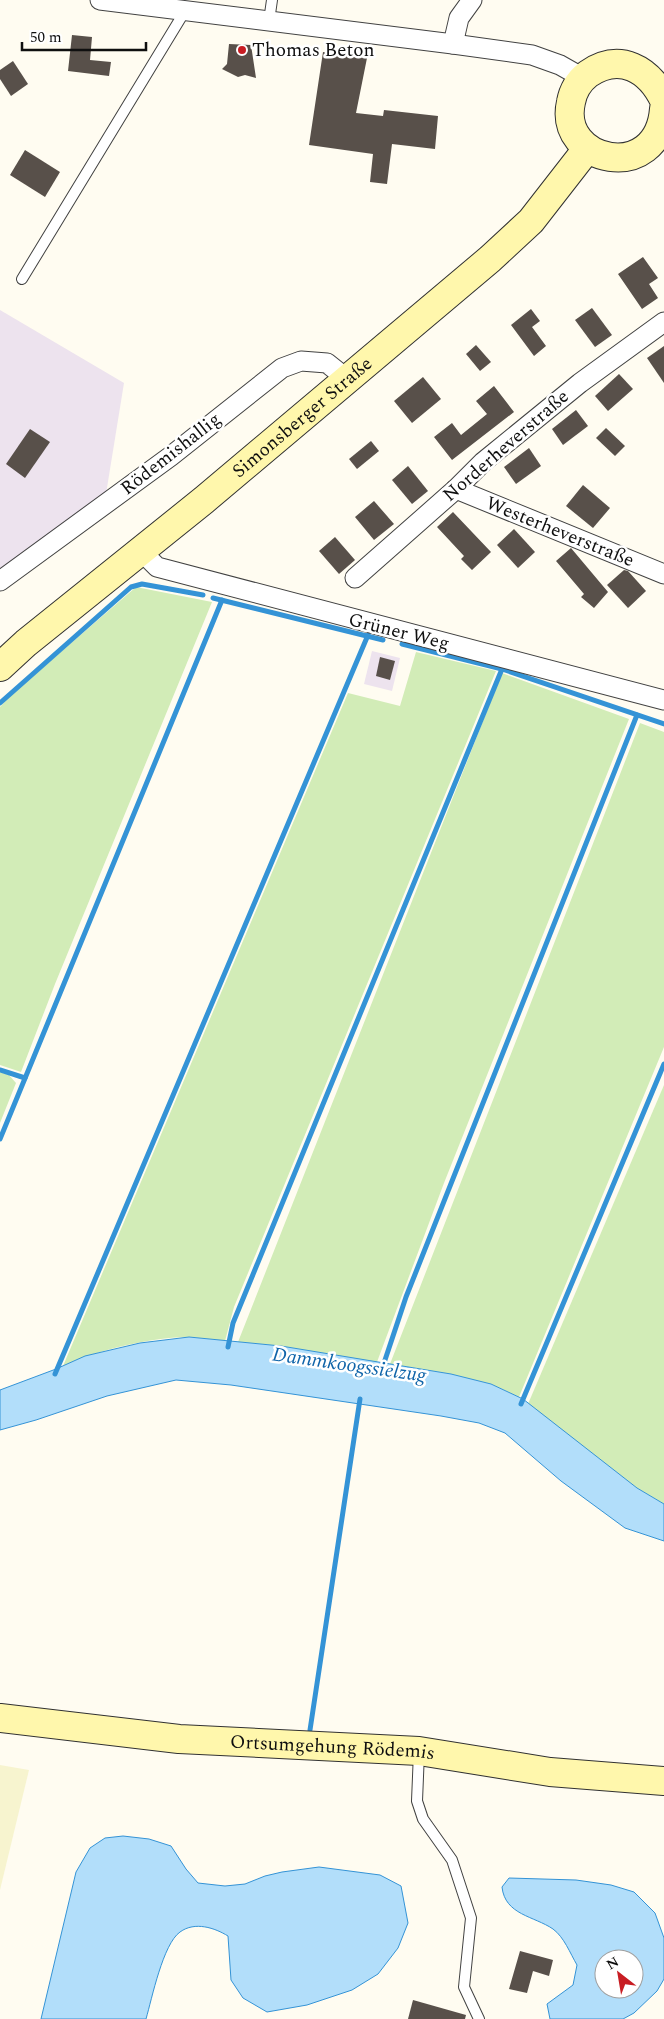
<svg xmlns="http://www.w3.org/2000/svg" width="664" height="2019" font-family="Spectral,serif">
<style>
.industrial{fill:#ede3ee}
.farmland{fill:#f7f4cf}
.green{fill:#d2ecb7}
.water{fill:#b2defa;stroke:#3493d6;fill-rule:evenodd}
.lines{fill:none;stroke-linecap:round;stroke-linejoin:round}
.stream{stroke:#3493d6;stroke-width:5}
.building{fill:#58504a}
.lane-casing{stroke:#424242;stroke-width:12}
.street-casing{stroke:#424242;stroke-width:21}
.secondary-casing{stroke:#313131;stroke-width:30}
.lane{stroke:#fff;stroke-width:10}
.street{stroke:#fff;stroke-width:19}
.secondary{stroke:#fff7ac;stroke-width:28}
.poi-dot{fill:#c81d23;stroke:#fff;stroke-width:2}
.labels{text-anchor:middle;dominant-baseline:central;stroke-width:5;stroke-linejoin:round;paint-order:stroke}
.poi-label{font-size:19px;fill:#0f0f0f;stroke:#fff;text-anchor:start}
.street-label{font-size:19px;fill:#0f0f0f;stroke:#fff}
.water-label{font-size:20px;font-style:italic;fill:#0f64a9;stroke:#fff}
</style>
<rect width="100%" height="100%" fill="#fffcf1"/>
<g class="industrial">
<polygon points="0,310 124,383 105,500 0,575"/>
<polygon points="372,651 400,658 392,691 364,684"/>
</g>
<polygon class="farmland" points="0,1765 29,1770 0,1890"/>
<g class="green">
<polygon points="136,587 212,602 55,984 21,1072 0,1065 0,707 10,696"/>
<path d="M416,652l80,19 -262,636 -9,34c-11,-1 -23,-3 -35,-4 -38,0 -93,13 -127,29l285,-673 52,13z"/>
<polygon points="502,673 629,719 444,1183 377,1362 281,1346 238,1342"/>
<polygon points="640,723 664,732 664,1047 519,1397 491,1384 451,1374 390,1364"/>
<polygon points="0,1072 9,1075 16,1083 0,1123"/>
<polygon points="664,1085 664,1504 637,1488 528,1404"/>
</g>
<g class="water">
<polygon points="189,1337 281,1346 451,1374 491,1384 523,1399 637,1488 664,1504 664,1541 625,1528 561,1481 505,1433 479,1423 441,1416 231,1385 176,1380 107,1396 36,1420 0,1430 0,1390 56,1369 85,1356 140,1343"/>
<path d="M123,1836l26,3 22,7 15,23 12,14 27,3 20,-2 20,-8 17,-4 37,-5 61,8 21,11 7,37 -10,25 -20,26 -26,16 -45,15 -40,7 -24,-14 -12,-18 -3,-44c-13,-8 -33,-15 -48,-4 -17,12 -28,66 -34,87h-105l35,-147 14,-24 15,-10z"/>
<path d="M509,1878l67,2 35,5 23,7 21,21 9,25v41l-7,12 -23,22 -11,6h-73l-3,-15 26,-19 4,-20c-7,-12 -13,-28 -24,-36 -19,-13 -48,-14 -51,-42zM604,1959h30v30h-30z"/>
</g>
<g class="lines">
<g class="stream">
<polyline points="213,598 383,640"/>
<polyline points="402,644 502,669 664,724"/>
<polyline points="0,703 131,587 142,584 203,595"/>
<polyline points="0,1070 25,1078"/>
<polyline points="0,1139 222,600"/>
<polyline points="228,1347 233,1323 240,1306 502,669"/>
<polyline points="382,1369 406,1297 637,715"/>
<polyline points="55,1374 368,635"/>
<polyline points="521,1404 664,1064"/>
<polyline points="310,1730 360,1399"/>
</g>
</g>
<g class="building">
<polygon points="72,35 92,37 90,60 111,62 109,76 68,71"/>
<polygon points="229,44 251,45 256,78 245,75 238,77 222,69 227,64"/>
<polygon points="323,52 367,58 356,113 383,116 384,110 438,116 435,149 392,144 387,184 370,182 373,154 309,145"/>
<polygon points="13,61 28,84 11,96 0,79 0,70"/>
<polygon points="25,150 60,172 45,197 10,175"/>
<polygon points="643,257 658,278 649,284 658,298 642,309 618,274"/>
<polygon points="592,308 612,335 595,347 575,320"/>
<polygon points="531,309 540,321 532,327 546,346 534,356 511,325"/>
<polygon points="476,345 491,362 480,371 466,354"/>
<polygon points="664,346 664,383 647,358"/>
<polygon points="619,374 633,389 608,411 595,396"/>
<polygon points="423,377 441,399 412,423 394,401"/>
<polygon points="494,386 514,412 452,460 434,437 452,423 461,435 487,414 476,401"/>
<polygon points="576,410 588,426 563,445 552,429"/>
<polygon points="606,428 625,446 615,456 596,438"/>
<polygon points="30,429 50,442 25,478 6,464"/>
<polygon points="371,441 379,451 357,469 349,459"/>
<polygon points="529,448 541,466 516,484 504,467"/>
<polygon points="408,466 428,491 412,504 392,480"/>
<polygon points="583,485 610,508 593,528 566,506"/>
<polygon points="374,501 394,524 374,540 355,517"/>
<polygon points="453,512 491,552 472,570 461,559 464,556 437,527"/>
<polygon points="514,529 535,552 518,568 497,545"/>
<polygon points="335,537 355,560 339,574 319,551"/>
<polygon points="571,548 608,592 594,608 581,597 584,594 556,561"/>
<polygon points="624,570 628,571 646,591 628,608 607,585"/>
<polygon points="380,657 395,661 390,680 376,676"/>
<polygon points="520,1951 553,1960 549,1976 533,1971 527,1993 509,1989"/>
<polygon points="413,2000 466,2015 465,2019 408,2019"/>
</g>
<g class="lines">
<g class="lane-casing">
<g id="lane">
<polyline points="269,21 272,0"/>
<polyline points="22,279 185,11"/>
<polyline points="419,1752 417,1801 423,1819 452,1860 471,1918 464,1987 479,2019"/>
</g>
</g>
<g class="street-casing">
<g id="street">
<polyline points="100,0 453,44 532,55 560,65 583,78"/>
<polyline points="453,44 459,18 472,0"/>
<polyline points="456,489 664,574"/>
<polyline points="141,551 157,567 664,700"/>
<polyline points="355,578 456,489 483,462 580,383 664,322"/>
<polyline points="0,581 171,456 282,368 301,361 327,363 347,379"/>
</g>
</g>
<g class="secondary-casing">
<g id="secondary">
<path d="M664,100c-15,-31 -44,-48 -76,-26 -9,7 -15,17 -17,28 -14,61 87,83 93,7"/>
<path id="s1" d="M0,667l26,-24 178,-143 286,-241 41,-38 56,-72"/>
<path id="s2" d="M0,1718l179,21 240,12 131,21 114,9"/>
</g>
</g>
<use href="#lane" class="lane"/>
<use href="#street" class="street"/>
<use href="#secondary" class="secondary"/>
</g>
<circle class="poi-dot" cx="242" cy="50" r="5"/>
<g class="labels">
<g class="poi-label">
<text x="252" y="50">Thomas Beton</text>
</g>
<g class="street-label">
<text stroke="none"><textPath href="#s1" startOffset="392">Simonsberger Straße</textPath></text>
<text transform="translate(506 446) rotate(-41)">Norderheverstraße</text>
<text transform="translate(171 454) rotate(-38)">Rödemishallig</text>
<text transform="translate(560 532) rotate(22)">Westerheverstraße</text>
<text transform="translate(399 632) rotate(14)">Grüner Weg</text>
<text stroke="none"><textPath href="#s2" startOffset="334">Ortsumgehung Rödemis</textPath></text>
</g>
<g class="water-label">
<text transform="translate(349 1365) rotate(8)">Dammkoogssielzug</text>
</g>
</g>
<g transform="translate(619 1974) rotate(329)"><circle r="24" fill="#ffffff" stroke="#9f9f9f"/>
<path d="M0-4L9 19L0 12L-9 19Z" fill="#c81d23"/>
<text y="-8" font-size="14" font-weight="bold" text-anchor="middle" fill="#0f0f0f">N</text>
</g>
<path d="M22 42v8h124v-8" fill="none" stroke="#0f0f0f" stroke-width="2.5"/>
<text x="30" y="42" font-size="15" fill="#0f0f0f" stroke="#ffffff" stroke-width="4" paint-order="stroke">50 m</text>
</svg>
